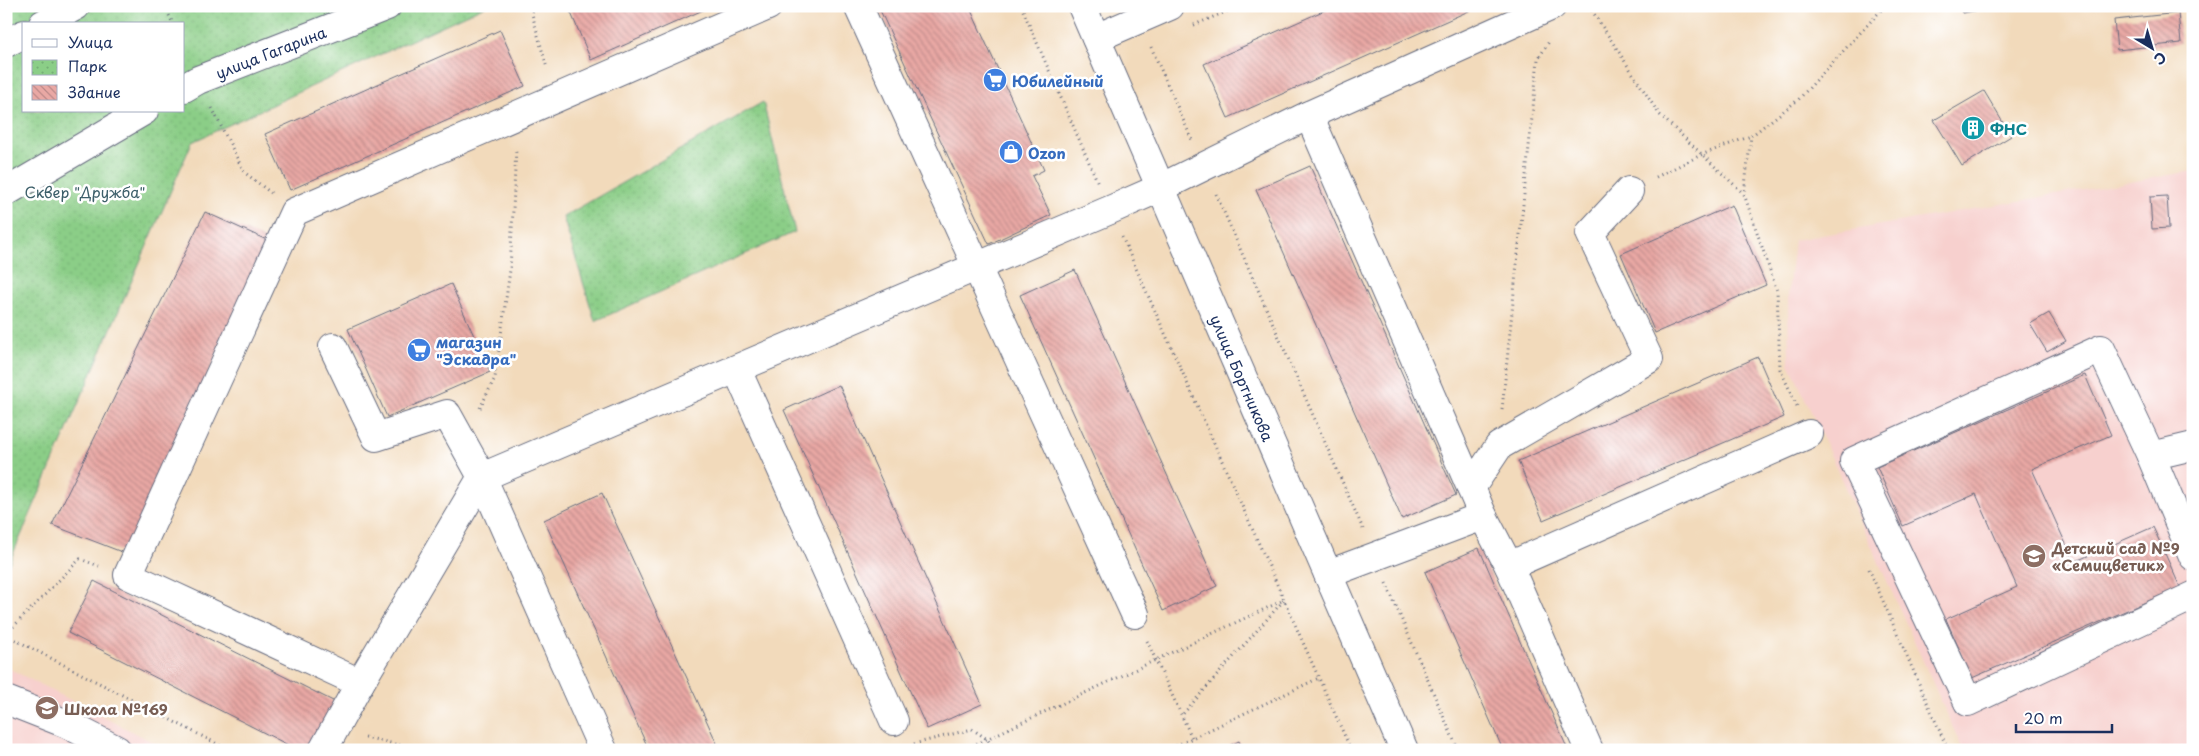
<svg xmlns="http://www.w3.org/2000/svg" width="2199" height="756" font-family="'Playpen Sans',sans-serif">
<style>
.built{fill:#f7d0ce}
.park{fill:url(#park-dots);stroke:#537e72;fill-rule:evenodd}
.building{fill:url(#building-back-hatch)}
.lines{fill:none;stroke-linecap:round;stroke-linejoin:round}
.minor-casing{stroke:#666b7f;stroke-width:30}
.path{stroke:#666b7f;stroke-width:3;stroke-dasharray:1 4;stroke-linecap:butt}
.minor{stroke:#fff;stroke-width:28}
.labels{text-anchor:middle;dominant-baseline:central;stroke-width:5;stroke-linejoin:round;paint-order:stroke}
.street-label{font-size:15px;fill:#1b2f5e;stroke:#fff}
.shop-label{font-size:15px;font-weight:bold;fill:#366cbe;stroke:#fff;text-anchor:start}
.culture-label{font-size:15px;font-weight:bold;fill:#0d838f;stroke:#fff;text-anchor:start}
.park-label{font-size:15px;fill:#3d5f6a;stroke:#fff}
.education-label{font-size:15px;font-weight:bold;fill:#785e54;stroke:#fff;text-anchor:start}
</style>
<defs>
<pattern id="park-dots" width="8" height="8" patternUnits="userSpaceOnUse" patternTransform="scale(1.25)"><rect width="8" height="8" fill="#8bce87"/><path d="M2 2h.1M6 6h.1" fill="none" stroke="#77b177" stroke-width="1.8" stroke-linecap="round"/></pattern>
<pattern id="building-back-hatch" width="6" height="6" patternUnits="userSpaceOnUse" patternTransform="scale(1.25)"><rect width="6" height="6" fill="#e9a8a4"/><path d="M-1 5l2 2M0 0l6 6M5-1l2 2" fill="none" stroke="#bc8989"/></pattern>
</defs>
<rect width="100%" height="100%" fill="#fff"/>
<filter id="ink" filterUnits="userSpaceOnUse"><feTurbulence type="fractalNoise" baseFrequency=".02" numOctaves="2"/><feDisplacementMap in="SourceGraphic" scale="10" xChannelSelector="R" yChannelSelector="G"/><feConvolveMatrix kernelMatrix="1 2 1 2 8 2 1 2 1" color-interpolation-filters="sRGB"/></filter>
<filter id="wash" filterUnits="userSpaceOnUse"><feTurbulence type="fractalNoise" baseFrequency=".0096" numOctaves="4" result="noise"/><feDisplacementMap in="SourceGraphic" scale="20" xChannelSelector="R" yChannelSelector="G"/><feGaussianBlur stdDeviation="1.12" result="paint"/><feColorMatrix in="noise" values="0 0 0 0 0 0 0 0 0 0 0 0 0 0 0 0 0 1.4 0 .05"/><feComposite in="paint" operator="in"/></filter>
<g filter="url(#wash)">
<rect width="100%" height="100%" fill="#f2dabb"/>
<g class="built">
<polygon points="2193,171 2193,750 1963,750 1789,363 1788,296 1794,240"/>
<polygon points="6,667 168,750 6,750"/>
</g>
<g class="park">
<path d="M6,6h479l-293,136 -186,428zM24,24h160v87h-160z"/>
<polygon points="763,102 795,232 595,321 563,217"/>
</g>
<g id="blocks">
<g class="building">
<polygon points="568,6 712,6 591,60"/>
<polygon points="878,6 969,6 1044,170 1032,176 1051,215 989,244"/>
<polygon points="1334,6 1480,6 1228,118 1204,64"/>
<polygon points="1961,6 1999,6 1999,7 1962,13"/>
<polygon points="2178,13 2181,43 2117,50 2114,20"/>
<polygon points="500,30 525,86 290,190 265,134"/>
<polygon points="1984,91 2011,136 1962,166 1934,120"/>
<polygon points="1310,166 1456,495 1402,519 1256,190"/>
<polygon points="2167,196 2169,228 2152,229 2150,197"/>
<polygon points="1732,205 1766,285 1655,333 1621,254"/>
<polygon points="205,212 269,241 127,554 52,525"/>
<polygon points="1075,270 1217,586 1163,611 1020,295"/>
<polygon points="451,284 490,372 387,417 348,329"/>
<polygon points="2049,313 2066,341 2047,352 2030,324"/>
<polygon points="1758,357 1784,417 1543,520 1518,461"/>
<polygon points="2085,375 2111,435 2032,469 2074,562 2153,527 2180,587 1972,678 1946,619 2017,587 1976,494 1903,526 1877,467"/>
<polygon points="839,385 982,704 927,729 784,410"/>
<polygon points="602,493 657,613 720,750 649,750 560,555 544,520"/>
<polygon points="1479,548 1500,596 1568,750 1503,750 1425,572"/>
<polygon points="94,581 337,703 313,750 298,750 68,633"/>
<polygon points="1239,741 1243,750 1221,750"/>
</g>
</g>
</g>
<g filter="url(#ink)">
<use href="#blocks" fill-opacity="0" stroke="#666b7f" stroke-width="1"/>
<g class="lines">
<g class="minor-casing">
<g id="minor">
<polyline points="768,6 294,212 128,575 360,683 482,477 1110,210 1160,188 1309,115"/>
<polyline points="858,6 1135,614"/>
<path id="s1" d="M1082,6l322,744"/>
<polyline points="1552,6 1309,115 1471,488 1499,446 1649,359 1590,233 1629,191"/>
<polyline points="43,24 76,6"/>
<polyline points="1096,38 1170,6"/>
<polyline points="6,43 24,34"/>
<path id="s2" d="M184,88l14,-8 189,-74"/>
<polyline points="6,192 144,111"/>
<polyline points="333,347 376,437 447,414 482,477 603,750"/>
<polyline points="737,370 894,721"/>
<polyline points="2151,456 2193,446"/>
<polyline points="1471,488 1483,516 1509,566 1589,750"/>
<polyline points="2193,556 2151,456 2101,349 1854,461 1968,702 2193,596"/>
<polyline points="1509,566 1809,434"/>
<polyline points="1328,574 1483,516"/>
<polyline points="6,700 67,724 117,750"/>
<polyline points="323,750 360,683"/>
</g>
</g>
<g class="path">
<polyline points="165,6 173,24"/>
<polyline points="533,6 532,14 547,68"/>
<polyline points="1021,6 1098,183"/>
<polyline points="1589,6 1659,114 1743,193"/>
<polyline points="1194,25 1240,6"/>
<polyline points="1151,47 1192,140"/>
<polyline points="212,108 244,172 271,193"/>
<polyline points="1656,177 1701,155 1751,136"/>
<polyline points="1216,194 1363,529"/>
<polyline points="1122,237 1351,750"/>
<polyline points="1797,406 1780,369 1777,291 1744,194 1751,136 1798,100 1885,6"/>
<polyline points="480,408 495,378 510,270 516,149"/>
<polyline points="1502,409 1538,59 1550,40"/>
<polyline points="1869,569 1948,750"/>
<polyline points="1386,583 1458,750"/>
<polyline points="6,634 80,559 99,566"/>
<polyline points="6,635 229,750"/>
<polyline points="1147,641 1192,738"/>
<polyline points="365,737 420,750"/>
<polyline points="914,744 972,729 987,739 996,750"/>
<polyline points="963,750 1284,600 1182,715"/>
<polyline points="1167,750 1319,678"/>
</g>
<use href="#minor" class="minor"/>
</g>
</g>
<defs>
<g id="supermarket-disc" transform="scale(1.25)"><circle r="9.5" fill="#3f7fe0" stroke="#fff"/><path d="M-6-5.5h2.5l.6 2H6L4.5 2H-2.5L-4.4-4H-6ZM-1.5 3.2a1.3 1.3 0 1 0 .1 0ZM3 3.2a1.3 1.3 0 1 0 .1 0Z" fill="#fff"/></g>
<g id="building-disc" transform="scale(1.25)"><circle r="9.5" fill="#0f9aa8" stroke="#fff"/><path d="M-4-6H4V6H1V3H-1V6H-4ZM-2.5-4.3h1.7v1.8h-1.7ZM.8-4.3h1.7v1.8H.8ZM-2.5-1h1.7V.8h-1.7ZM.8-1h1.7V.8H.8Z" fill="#fff"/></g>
<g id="shop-disc" transform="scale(1.25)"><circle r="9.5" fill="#3f7fe0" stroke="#fff"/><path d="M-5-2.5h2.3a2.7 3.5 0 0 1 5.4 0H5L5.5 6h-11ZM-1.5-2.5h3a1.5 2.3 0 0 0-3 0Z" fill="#fff"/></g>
<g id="school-disc" transform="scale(1.25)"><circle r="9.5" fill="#8d6e63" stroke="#fff"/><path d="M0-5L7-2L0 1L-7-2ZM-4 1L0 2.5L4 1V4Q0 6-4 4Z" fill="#fff"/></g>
</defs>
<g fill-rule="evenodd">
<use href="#supermarket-disc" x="995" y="80"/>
<use href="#building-disc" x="1973" y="128"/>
<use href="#shop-disc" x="1011" y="152"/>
<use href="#supermarket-disc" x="419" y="350"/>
<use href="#school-disc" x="2034" y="556"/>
<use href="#school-disc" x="47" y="708"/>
</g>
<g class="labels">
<g class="street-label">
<text stroke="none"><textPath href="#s2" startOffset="94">улица Гагарина</textPath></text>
<text stroke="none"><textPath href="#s1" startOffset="405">улица Бортникова</textPath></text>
</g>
<g class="shop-label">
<text x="1012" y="80">Юбилейный</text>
<text x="1028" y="152">Ozon</text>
<text x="436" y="341">магазин<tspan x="436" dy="17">"Эскадра"</tspan></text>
</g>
<g class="culture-label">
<text x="1990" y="128">ФНС</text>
</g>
<g class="park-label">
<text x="85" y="191">Сквер "Дружба"</text>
</g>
<g class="education-label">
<text x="2052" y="547">Детский сад №9<tspan x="2052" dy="17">«Семицветик»</tspan></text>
<text x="64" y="708">Школа №169</text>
</g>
</g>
<rect width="2199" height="756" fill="none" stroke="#fff" stroke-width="25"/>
<rect x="22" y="22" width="162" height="90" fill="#ffffff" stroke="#a4acbf"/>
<rect x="32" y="39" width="25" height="8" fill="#ffffff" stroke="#a4acbf"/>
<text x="68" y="48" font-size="15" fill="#1b2f5e">Улица</text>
<rect x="32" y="60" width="25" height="15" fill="url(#park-dots)" stroke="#a4acbf"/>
<text x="68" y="72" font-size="15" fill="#1b2f5e">Парк</text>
<rect x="32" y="85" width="25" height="15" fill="url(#building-back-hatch)" stroke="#a4acbf"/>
<text x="68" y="98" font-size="15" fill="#1b2f5e">Здание</text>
<g transform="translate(2152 48) rotate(142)" stroke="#ffffff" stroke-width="4" paint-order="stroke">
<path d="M0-4L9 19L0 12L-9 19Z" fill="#1b2f5e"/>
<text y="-8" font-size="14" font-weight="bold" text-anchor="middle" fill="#1b2f5e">С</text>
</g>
<path d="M2016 724v8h96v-8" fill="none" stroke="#1b2f5e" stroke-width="2.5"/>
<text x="2024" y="724" font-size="15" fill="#1b2f5e" stroke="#ffffff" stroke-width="4" paint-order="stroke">20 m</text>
</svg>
